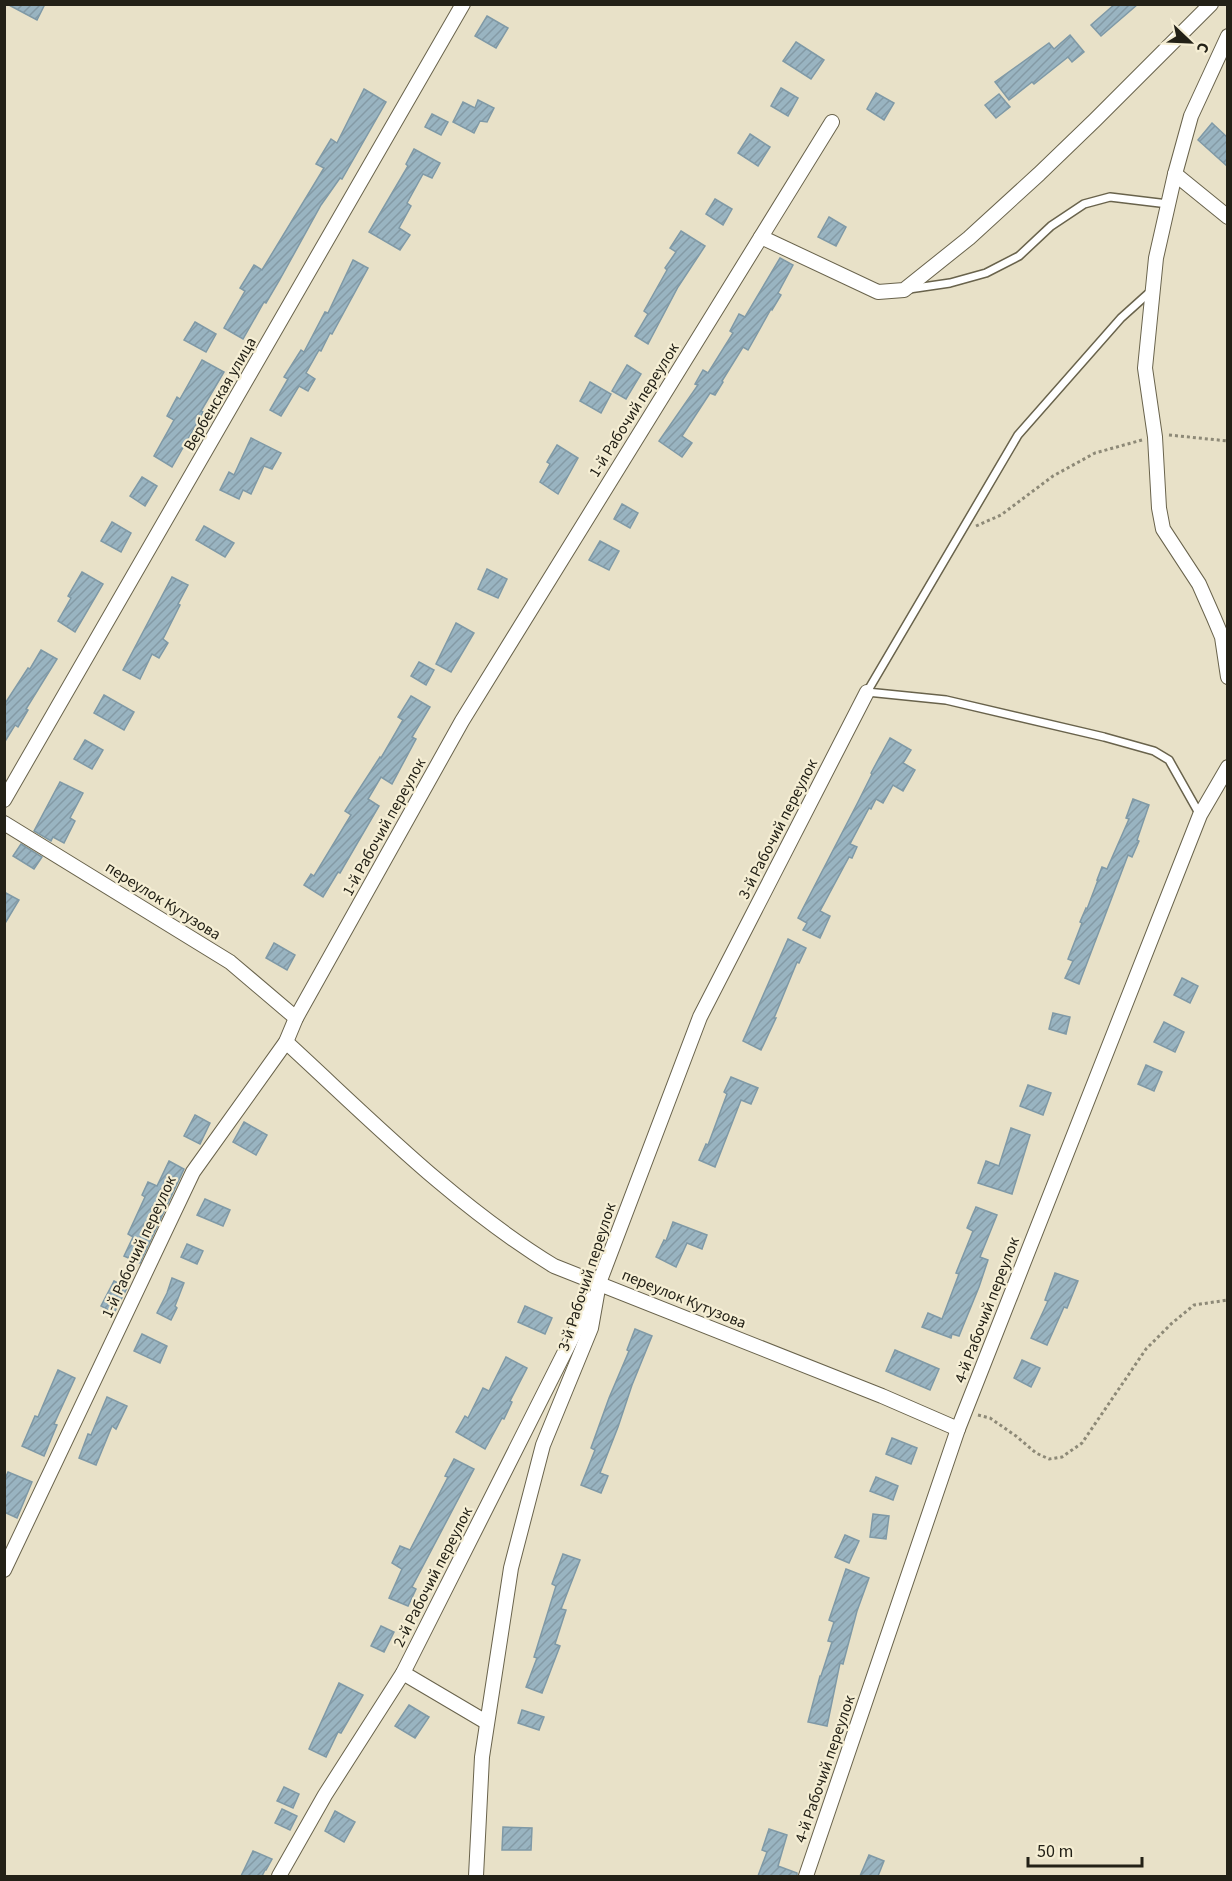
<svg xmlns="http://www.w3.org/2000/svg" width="1232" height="1881" font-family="'Source Sans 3',sans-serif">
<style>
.building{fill:url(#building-hatch);stroke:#7f99a6;stroke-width:1.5}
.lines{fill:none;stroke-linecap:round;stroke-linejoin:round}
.service-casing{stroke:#69634c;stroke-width:10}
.minor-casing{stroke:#69634c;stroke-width:16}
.path{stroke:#8d8977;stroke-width:3;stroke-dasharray:3 3;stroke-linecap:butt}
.service{stroke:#fff;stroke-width:7}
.minor{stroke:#fff;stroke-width:14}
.labels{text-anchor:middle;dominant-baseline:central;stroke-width:4.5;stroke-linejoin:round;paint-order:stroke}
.street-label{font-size:16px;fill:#232117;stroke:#f5eed4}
</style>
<defs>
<pattern id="building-hatch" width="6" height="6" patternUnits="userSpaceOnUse" patternTransform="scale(1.5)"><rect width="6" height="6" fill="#99b4c1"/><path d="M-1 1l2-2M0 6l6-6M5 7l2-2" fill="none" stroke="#849aa5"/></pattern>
</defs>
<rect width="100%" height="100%" fill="#e8e1c8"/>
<g class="building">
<polygon points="7,4 45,4 37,20"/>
<polygon points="1115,4 1138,4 1101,36 1091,25"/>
<polygon points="487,16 508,28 496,48 475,36"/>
<polygon points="1070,35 1084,52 1072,62 1068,57 1034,84 1032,82 1009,100 995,82 1049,43 1054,49"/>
<polygon points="796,42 824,60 811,79 783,61"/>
<polygon points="781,88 798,98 788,116 771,106"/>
<polygon points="364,89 386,102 342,179 340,178 321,205 279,281 266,303 264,302 243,339 224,328 245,291 240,288 254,265 262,270 324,168 316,164 331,139 337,143"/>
<polygon points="876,93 894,103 884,120 867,109"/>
<polygon points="999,94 1010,107 996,118 985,105"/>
<polygon points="478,100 494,108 487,122 480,121 474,133 453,122 463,102 475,108"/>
<polygon points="432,114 448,122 441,135 425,127"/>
<polygon points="1212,123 1227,137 1227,166 1198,140"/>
<polygon points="750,134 770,147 758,166 738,153"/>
<polygon points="414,149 440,163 432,178 423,174 407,203 411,206 399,228 410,235 400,250 369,232 408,166 406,164"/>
<polygon points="715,199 732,209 723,225 706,214"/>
<polygon points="829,217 846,227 836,246 818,237"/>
<polygon points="681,231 705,246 678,287 648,344 635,336 648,314 644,311 667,270 665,268 676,252 670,248"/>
<polygon points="780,258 793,265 778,293 781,295 772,310 771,309 748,350 743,347 722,381 723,382 715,395 710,393 682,436 692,443 682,457 659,441 698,385 695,384 703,370 708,373 733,333 730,331 739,314 745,317"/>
<polygon points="353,260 368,268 332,334 330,333 321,351 319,350 306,373 315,379 308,391 299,386 281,416 270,410 288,379 284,377 301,350 304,352 325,312 328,313"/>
<polygon points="195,322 216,334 206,352 184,340"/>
<polygon points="202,360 224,372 201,411 203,412 193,430 172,467 154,456 174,420 167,416 177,397 180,399"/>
<polygon points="627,365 641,374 626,399 612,391"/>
<polygon points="590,382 611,394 601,413 580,401"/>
<polygon points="251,438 281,453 272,469 264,466 251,494 243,490 239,499 220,490 229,472 234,475"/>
<polygon points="557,445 578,458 558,494 540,482 550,464 547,462"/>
<polygon points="142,477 157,486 145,506 130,496"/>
<polygon points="622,504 638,513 630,528 614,519"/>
<polygon points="112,522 131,533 121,552 101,541"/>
<polygon points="204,526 234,543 225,557 196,540"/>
<polygon points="600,541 619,551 609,570 589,560"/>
<polygon points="487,569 507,579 498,598 478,589"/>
<polygon points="82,572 103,584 75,632 58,621 71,598 68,596"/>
<polygon points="172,577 188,585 178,604 180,605 163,639 168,643 159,658 152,654 140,679 123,670"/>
<polygon points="456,623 474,633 451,672 436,664"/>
<polygon points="41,650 57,659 26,709 28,710 18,727 15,725 4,743 4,705 28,668 30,669"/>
<polygon points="419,662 434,670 426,685 411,676"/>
<polygon points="104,695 134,712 124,730 94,713"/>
<polygon points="411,696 430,707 412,737 416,739 392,784 381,777 368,799 379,806 340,873 338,872 323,897 304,885 311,874 314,876 351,815 345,811 380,757 381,758 403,720 398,717"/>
<polygon points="890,738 911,750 903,763 915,770 903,791 893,785 883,803 876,799 871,809 869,808 850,844 857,847 852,858 849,857 820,911 830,916 820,938 803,930 807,923 798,918 858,802 872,774 871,773"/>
<polygon points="85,740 103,750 92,769 74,759"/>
<polygon points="60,782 83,793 70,818 75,821 64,843 53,837 51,841 34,831"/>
<polygon points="1133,799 1149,805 1137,840 1139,841 1132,857 1128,855 1079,984 1065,978 1073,961 1068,959 1082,923 1080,922 1086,908 1087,909 1098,880 1097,880 1102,867 1107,869 1129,819 1126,818"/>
<polygon points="21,844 42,857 34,869 13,856"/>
<polygon points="4,892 19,900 4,925"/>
<polygon points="788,939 806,948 799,963 797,962 774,1018 776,1018 761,1050 743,1041"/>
<polygon points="274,943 295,955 287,970 266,958"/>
<polygon points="1182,978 1198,986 1190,1003 1174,995"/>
<polygon points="1053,1013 1070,1017 1066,1034 1049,1029"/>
<polygon points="1164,1022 1184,1032 1175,1052 1154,1042"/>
<polygon points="1146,1065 1162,1072 1154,1091 1138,1084"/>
<polygon points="731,1077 758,1088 751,1104 741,1100 715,1167 699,1160 706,1144 708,1145 727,1094 724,1092"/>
<polygon points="1028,1085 1051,1093 1043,1115 1020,1106"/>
<polygon points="195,1115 210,1123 200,1144 184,1136"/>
<polygon points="244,1122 267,1135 256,1155 233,1142"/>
<polygon points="1011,1128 1030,1135 1012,1194 978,1183 986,1161 999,1166"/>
<polygon points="169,1161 184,1169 140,1263 124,1256 133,1237 128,1234 145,1197 142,1195 148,1182 157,1186"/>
<polygon points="205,1199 230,1210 223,1226 197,1215"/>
<polygon points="976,1207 997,1215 980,1257 988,1260 979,1287 959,1336 952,1334 951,1338 922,1327 928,1313 942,1319 959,1274 956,1273 973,1231 967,1228"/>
<polygon points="673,1222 707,1235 702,1249 687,1243 676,1267 656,1257 664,1240 666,1241"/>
<polygon points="187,1244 203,1251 197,1264 181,1257"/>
<polygon points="1055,1273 1078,1281 1067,1308 1064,1307 1047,1345 1031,1338 1048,1301 1045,1300"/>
<polygon points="172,1278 184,1283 175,1306 177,1308 171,1320 157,1313 167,1293"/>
<polygon points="114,1281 127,1288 114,1313 101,1306"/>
<polygon points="525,1306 552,1318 545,1334 518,1322"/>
<polygon points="635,1329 652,1336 632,1385 618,1427 600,1473 608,1476 601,1493 581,1485 595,1450 591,1448 609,1398 629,1351 627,1350"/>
<polygon points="142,1334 167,1346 160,1363 134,1351"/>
<polygon points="895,1350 939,1369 930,1390 886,1371"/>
<polygon points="506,1357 527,1368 510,1401 512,1402 504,1419 502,1418 485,1449 456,1432 465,1416 468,1418 483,1388 489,1391"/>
<polygon points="1022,1360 1040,1368 1031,1387 1014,1378"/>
<polygon points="58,1370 75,1378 54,1424 57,1425 44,1456 22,1446 35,1416 38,1417"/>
<polygon points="107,1397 127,1406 116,1429 112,1426 96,1465 79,1458 88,1434 91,1435"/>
<polygon points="892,1438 917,1448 911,1464 886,1454"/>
<polygon points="454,1459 474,1469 412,1587 416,1589 408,1606 389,1598 402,1569 392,1563 400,1546 410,1550 448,1477 445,1476"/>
<polygon points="8,1472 32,1482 17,1518 4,1512 4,1481"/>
<polygon points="876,1477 898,1486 893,1500 870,1491"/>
<polygon points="873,1514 889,1516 886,1539 870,1537"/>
<polygon points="845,1535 859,1541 849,1563 835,1557"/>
<polygon points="563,1554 580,1560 561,1609 566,1610 555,1644 560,1646 542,1693 526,1687 537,1658 534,1657 556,1586 552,1584"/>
<polygon points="846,1569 869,1578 857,1611 843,1664 840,1663 827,1726 808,1722 820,1676 821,1676 832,1642 828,1641 834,1622 829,1620"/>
<polygon points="381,1626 394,1632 384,1652 371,1646"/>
<polygon points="339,1683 363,1695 341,1733 338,1732 326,1757 309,1749"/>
<polygon points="409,1705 429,1717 415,1738 395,1726"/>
<polygon points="522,1710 544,1717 539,1730 518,1723"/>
<polygon points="284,1787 299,1794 293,1808 277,1801"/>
<polygon points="282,1809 297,1816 290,1830 275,1823"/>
<polygon points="335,1811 355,1822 344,1842 325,1831"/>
<polygon points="503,1827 532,1828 531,1850 502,1850"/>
<polygon points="769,1829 787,1835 778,1866 797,1873 797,1876 758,1876 767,1852 762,1850"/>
<polygon points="253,1851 272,1859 266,1870 265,1870 262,1876 241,1876"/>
<polygon points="869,1855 884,1861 878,1876 860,1876"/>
</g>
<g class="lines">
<g class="service-casing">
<g id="service">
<polyline points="909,289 950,283 986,273 1019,256 1051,226 1084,204 1110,197 1168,204"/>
<polyline points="1151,291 1121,318 1018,435 867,692 946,700 1104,737 1154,751 1169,760 1200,815"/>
</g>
</g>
<g class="minor-casing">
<g id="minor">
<polyline points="1228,36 1191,116 1175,174 1156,258 1145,368 1155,437 1159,508 1163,529 1199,584 1214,618 1222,637 1228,677"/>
<polyline points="1175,174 1228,217"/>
<polyline points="761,237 878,292 904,290 969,238 1039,174 1095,120 1211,4"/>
<polyline points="4,800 463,4"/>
<polyline points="4,823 230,962 296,1018"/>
<path d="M286,1042c85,78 168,163 268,224l328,130 76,33"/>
<polyline points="4,1570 193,1172 286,1042 296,1018 462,721 832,122"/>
<polyline points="403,1673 486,1722"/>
<polyline points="279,1876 325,1795 403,1673 592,1298"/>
<polyline points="476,1876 482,1757 511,1568 543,1445 591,1328 599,1283 700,1017 867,692"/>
<polyline points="806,1876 958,1429 1200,815 1228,767"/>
</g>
</g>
<g class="path">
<polyline points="1169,435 1228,441"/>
<polyline points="976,526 1001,515 1053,476 1095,453 1142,440"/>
<polyline points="978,1415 990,1418 1016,1436 1036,1453 1049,1459 1062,1457 1082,1443 1146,1349 1171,1324 1194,1305 1228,1300"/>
</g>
<use href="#service" class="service"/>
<use href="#minor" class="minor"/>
</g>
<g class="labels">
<g class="street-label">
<text transform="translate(220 394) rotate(-60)">Вербенская улица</text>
<text transform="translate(634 410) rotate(-58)">1-й Рабочий переулок</text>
<text transform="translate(384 827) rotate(-61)">1-й Рабочий переулок</text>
<text transform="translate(778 829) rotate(-63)">3-й Рабочий переулок</text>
<text transform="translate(163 901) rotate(32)">переулок Кутузова</text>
<text transform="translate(139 1247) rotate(-65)">1-й Рабочий переулок</text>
<text transform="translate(587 1277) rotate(-72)">3-й Рабочий переулок</text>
<text transform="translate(684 1299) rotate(22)">переулок Кутузова</text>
<text transform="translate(987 1310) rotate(-69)">4-й Рабочий переулок</text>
<text transform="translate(433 1577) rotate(-63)">2-й Рабочий переулок</text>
<text transform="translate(825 1769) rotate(-71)">4-й Рабочий переулок</text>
</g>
</g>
<rect width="1232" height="1881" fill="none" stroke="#232117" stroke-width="12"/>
<g transform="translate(1190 42) rotate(113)" stroke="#f5eed4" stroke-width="4.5" paint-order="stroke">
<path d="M0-4.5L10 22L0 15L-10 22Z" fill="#232117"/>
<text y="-9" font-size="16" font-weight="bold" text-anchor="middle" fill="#232117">С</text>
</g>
<path d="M1028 1857v9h114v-9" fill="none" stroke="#232117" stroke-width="3"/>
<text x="1037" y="1857" font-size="18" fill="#232117" stroke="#f5eed4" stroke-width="4.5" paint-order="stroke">50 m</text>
</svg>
